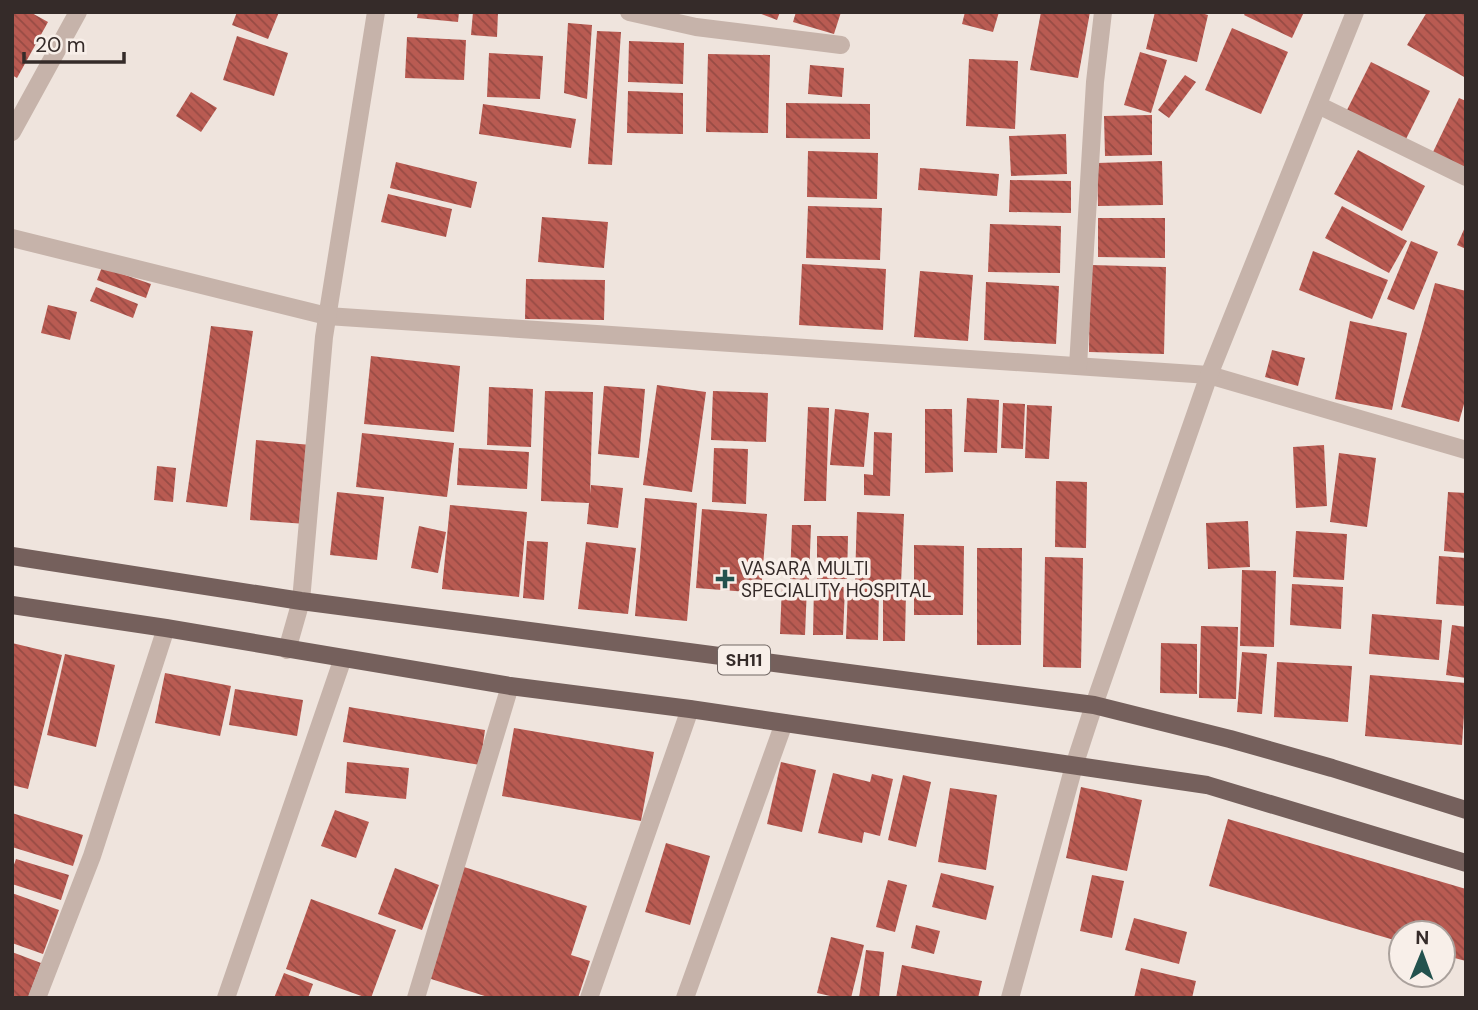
<svg xmlns="http://www.w3.org/2000/svg" width="1478" height="1010" font-family="'DM Sans',sans-serif">
<style>
.building{fill:url(#building-back-hatch)}
.lines{fill:none;stroke-linecap:round;stroke-linejoin:round}
.minor{stroke:#c6b3aa;stroke-width:18}
.major{stroke:#75605c;stroke-width:18}
.poi-dot{fill:#23524e;stroke:#f8efe9;stroke-width:2.5}
.labels{text-anchor:middle;dominant-baseline:central;stroke-width:7;stroke-linejoin:round;paint-order:stroke}
.shield{fill:#f8efe9;stroke:#706663;stroke-width:2}
.shield-label{font-size:18px;font-weight:bold;fill:#352b29}
.poi-label{font-size:19px;fill:#352b29;stroke:#f8efe9;text-anchor:start}
</style>
<defs>
<pattern id="building-back-hatch" width="6" height="6" patternUnits="userSpaceOnUse" patternTransform="scale(1.75)"><rect width="6" height="6" fill="#b95b52"/><path d="M-1 5l2 2M0 0l6 6M5-1l2 2" fill="none" stroke="#974b44"/></pattern>
</defs>
<rect width="100%" height="100%" fill="#efe4dd"/>
<g class="building">
<polygon points="12,12 30,12 48,22 17,78 12,75"/>
<polygon points="237,12 279,12 268,39 232,25"/>
<polygon points="418,12 459,12 458,22 417,18"/>
<polygon points="473,12 498,12 497,37 471,35"/>
<polygon points="756,12 780,12 777,20"/>
<polygon points="796,12 841,12 834,34 793,22"/>
<polygon points="965,12 999,12 993,32 962,24"/>
<polygon points="1041,12 1090,12 1078,78 1030,70"/>
<polygon points="1155,12 1198,12 1208,15 1197,62 1146,49"/>
<polygon points="1246,12 1304,12 1292,38 1244,15"/>
<polygon points="1427,12 1466,12 1466,78 1407,45"/>
<polygon points="568,23 592,25 587,99 564,93"/>
<polygon points="1232,28 1288,52 1261,114 1205,90"/>
<polygon points="597,31 621,32 612,165 588,164"/>
<polygon points="237,36 288,53 274,96 223,80"/>
<polygon points="407,37 466,40 464,80 405,78"/>
<polygon points="629,41 684,43 683,84 628,82"/>
<polygon points="1140,52 1167,60 1151,113 1124,105"/>
<polygon points="489,53 543,56 540,99 487,97"/>
<polygon points="708,54 770,55 768,133 706,132"/>
<polygon points="969,59 1018,61 1015,129 966,126"/>
<polygon points="1371,62 1430,91 1406,139 1347,110"/>
<polygon points="810,65 844,68 842,97 808,94"/>
<polygon points="1185,75 1196,82 1169,118 1158,110"/>
<polygon points="628,91 683,93 683,134 627,133"/>
<polygon points="191,92 217,108 201,132 176,116"/>
<polygon points="1459,98 1466,101 1466,169 1433,152"/>
<polygon points="786,103 870,104 870,139 786,138"/>
<polygon points="483,104 576,119 571,148 479,134"/>
<polygon points="1152,115 1152,155 1105,156 1104,116"/>
<polygon points="1066,134 1067,174 1011,176 1009,136"/>
<polygon points="1358,150 1425,186 1402,231 1334,194"/>
<polygon points="808,151 878,153 877,199 807,197"/>
<polygon points="1162,161 1163,205 1098,206 1097,163"/>
<polygon points="396,162 477,182 471,208 390,188"/>
<polygon points="920,168 999,174 997,196 918,190"/>
<polygon points="1010,180 1071,181 1071,213 1009,212"/>
<polygon points="388,194 452,209 446,237 381,222"/>
<polygon points="808,206 882,208 880,260 806,258"/>
<polygon points="1342,206 1407,241 1389,273 1325,238"/>
<polygon points="542,217 608,222 604,268 538,262"/>
<polygon points="1098,218 1165,218 1165,258 1098,257"/>
<polygon points="990,224 1061,226 1060,273 988,272"/>
<polygon points="1466,225 1466,249 1457,245"/>
<polygon points="1411,241 1438,252 1414,310 1387,299"/>
<polygon points="1313,251 1388,280 1372,319 1299,290"/>
<polygon points="802,264 886,269 883,330 799,325"/>
<polygon points="1090,265 1166,267 1164,354 1089,352"/>
<polygon points="102,267 151,284 146,298 97,280"/>
<polygon points="920,271 973,275 968,341 914,337"/>
<polygon points="526,279 605,280 604,320 525,319"/>
<polygon points="986,282 1059,286 1056,344 984,340"/>
<polygon points="1435,283 1466,291 1466,397 1459,422 1401,407"/>
<polygon points="96,287 138,304 133,318 90,301"/>
<polygon points="48,305 77,312 70,340 41,333"/>
<polygon points="1350,321 1407,333 1392,410 1335,399"/>
<polygon points="211,326 253,331 227,507 186,502"/>
<polygon points="1272,350 1305,358 1298,386 1265,377"/>
<polygon points="371,356 460,366 454,432 364,424"/>
<polygon points="657,385 706,392 692,492 643,485"/>
<polygon points="604,386 645,389 639,458 598,454"/>
<polygon points="489,387 533,389 531,447 487,445"/>
<polygon points="545,391 593,392 590,494 591,485 623,488 618,528 587,524 589,503 541,501"/>
<polygon points="713,391 768,393 766,442 711,440"/>
<polygon points="967,398 999,400 997,453 964,452"/>
<polygon points="1003,403 1025,404 1023,449 1001,448"/>
<polygon points="1027,405 1052,406 1049,459 1025,458"/>
<polygon points="808,407 829,408 826,501 804,501"/>
<polygon points="835,409 869,413 864,467 830,465"/>
<polygon points="925,409 952,409 953,472 925,473"/>
<polygon points="874,432 892,433 890,496 864,495 864,474 873,475"/>
<polygon points="362,433 454,443 447,497 356,487"/>
<polygon points="256,440 311,445 306,524 250,520"/>
<polygon points="1324,445 1327,506 1296,508 1293,447"/>
<polygon points="459,448 529,452 527,489 457,485"/>
<polygon points="714,448 748,449 746,504 712,502"/>
<polygon points="1339,453 1376,458 1367,527 1330,522"/>
<polygon points="157,466 176,468 173,502 154,500"/>
<polygon points="1056,481 1087,482 1086,548 1055,547"/>
<polygon points="337,492 384,497 377,560 330,555"/>
<polygon points="1448,492 1466,493 1466,553 1444,551"/>
<polygon points="645,498 697,503 687,621 635,616"/>
<polygon points="450,505 527,512 519,597 442,589"/>
<polygon points="702,509 767,514 761,593 696,588"/>
<polygon points="857,512 904,514 901,584 855,582"/>
<polygon points="1248,521 1250,567 1208,569 1206,523"/>
<polygon points="792,525 811,525 809,580 790,579"/>
<polygon points="419,526 446,532 438,573 411,568"/>
<polygon points="1296,531 1347,534 1344,580 1293,577"/>
<polygon points="817,536 848,536 847,579 817,579"/>
<polygon points="527,541 548,542 544,600 523,598"/>
<polygon points="586,542 636,548 628,614 578,609"/>
<polygon points="914,545 964,546 963,615 914,615"/>
<polygon points="977,548 1022,548 1021,645 977,645"/>
<polygon points="1439,556 1466,558 1466,606 1436,604"/>
<polygon points="1045,557 1083,558 1081,668 1043,667"/>
<polygon points="1242,570 1276,571 1274,647 1240,646"/>
<polygon points="1292,584 1343,587 1341,629 1290,625"/>
<polygon points="782,585 807,586 805,635 780,634"/>
<polygon points="814,586 845,587 843,635 813,635"/>
<polygon points="848,588 879,589 878,640 846,639"/>
<polygon points="883,590 906,590 905,641 883,641"/>
<polygon points="1372,614 1442,620 1439,660 1369,654"/>
<polygon points="1452,625 1466,627 1466,678 1446,675"/>
<polygon points="1201,626 1238,627 1236,699 1199,698"/>
<polygon points="12,643 62,655 28,789 12,785"/>
<polygon points="1161,643 1197,644 1197,694 1160,693"/>
<polygon points="1242,652 1267,654 1262,714 1237,712"/>
<polygon points="65,654 115,665 96,747 47,735"/>
<polygon points="1277,662 1352,666 1348,722 1274,717"/>
<polygon points="165,673 231,686 220,736 155,723"/>
<polygon points="1370,675 1466,683 1462,745 1365,736"/>
<polygon points="235,689 303,700 297,736 229,725"/>
<polygon points="349,707 485,730 480,765 343,742"/>
<polygon points="514,728 654,752 641,821 502,796"/>
<polygon points="347,762 409,768 406,799 345,793"/>
<polygon points="781,762 816,770 802,832 767,824"/>
<polygon points="833,773 870,782 872,774 893,779 880,836 864,832 862,843 818,833"/>
<polygon points="903,775 931,782 916,847 888,840"/>
<polygon points="1081,787 1142,800 1127,871 1066,858"/>
<polygon points="950,788 997,795 986,870 938,862"/>
<polygon points="335,810 369,822 356,858 321,846"/>
<polygon points="12,813 83,835 73,866 12,847"/>
<polygon points="1228,819 1466,889 1466,961 1443,955 1443,933 1401,933 1401,942 1209,886"/>
<polygon points="666,843 710,856 690,925 645,912"/>
<polygon points="16,859 69,875 61,900 12,884 12,870"/>
<polygon points="464,867 587,906 571,955 590,961 578,998 491,998 428,978"/>
<polygon points="395,868 439,885 422,930 378,914"/>
<polygon points="941,873 994,886 986,920 932,907"/>
<polygon points="1092,875 1124,881 1112,938 1080,931"/>
<polygon points="888,880 907,885 895,932 876,927"/>
<polygon points="12,893 59,910 43,954 12,943"/>
<polygon points="311,899 396,930 371,998 367,998 286,969"/>
<polygon points="1134,918 1187,932 1179,964 1125,950"/>
<polygon points="916,925 940,931 934,954 911,948"/>
<polygon points="831,937 864,945 851,998 839,998 817,993"/>
<polygon points="866,950 884,952 879,998 859,998"/>
<polygon points="12,952 41,963 28,998 12,998"/>
<polygon points="902,965 982,981 978,998 896,998"/>
<polygon points="1141,968 1196,981 1192,998 1134,998"/>
<polygon points="284,973 313,984 308,998 274,998"/>
</g>
<g class="lines">
<g class="minor">
<polyline points="629,12 696,27 841,45"/>
<polyline points="1318,105 1466,177"/>
<polyline points="12,132 78,12"/>
<polyline points="12,238 327,316 1209,375 1466,450"/>
<polyline points="1078,366 1095,82 1103,12"/>
<polyline points="287,650 301,601 324,337 376,12"/>
<polyline points="37,998 92,856 166,628"/>
<polyline points="226,998 343,658"/>
<polyline points="416,998 510,686"/>
<polyline points="589,998 690,709"/>
<polyline points="685,998 784,723"/>
<polyline points="1010,998 1074,766 1094,705 1209,375 1355,12"/>
</g>
<g class="major">
<polyline points="12,556 301,601 1094,705 1230,739 1332,768 1466,810"/>
<polyline points="12,605 166,628 510,686 690,709 1207,785 1466,863"/>
</g>
</g>
<path class="poi-dot" d="M721.5 568.5h7v7h7v7h-7v7h-7v-7h-7v-7h7z"/>
<g class="labels">
<rect class="shield" x="718" y="645.5" width="52" height="29" rx="5"/>
<g class="shield-label">
<text x="744" y="660">SH11</text>
</g>
<g class="poi-label">
<text x="741" y="568">VASARA MULTI<tspan x="741" dy="22">SPECIALITY HOSPITAL</tspan></text>
</g>
</g>
<rect width="1478" height="1010" fill="none" stroke="#352b29" stroke-width="28"/>
<g transform="translate(1422 954) rotate(1)"><circle r="33" fill="#f8efe9" stroke="#aaa19c" stroke-width="2"/>
<path d="M0-5L12 26L0 18L-12 26Z" fill="#23524e"/>
<text y="-10" font-size="19" font-weight="bold" text-anchor="middle" fill="#352b29">N</text>
</g>
<path d="M24 52v10h100v-10" fill="none" stroke="#352b29" stroke-width="3.5"/>
<text x="35" y="52" font-size="21" fill="#352b29" stroke="#f8efe9" stroke-width="5" paint-order="stroke">20 m</text>
</svg>
